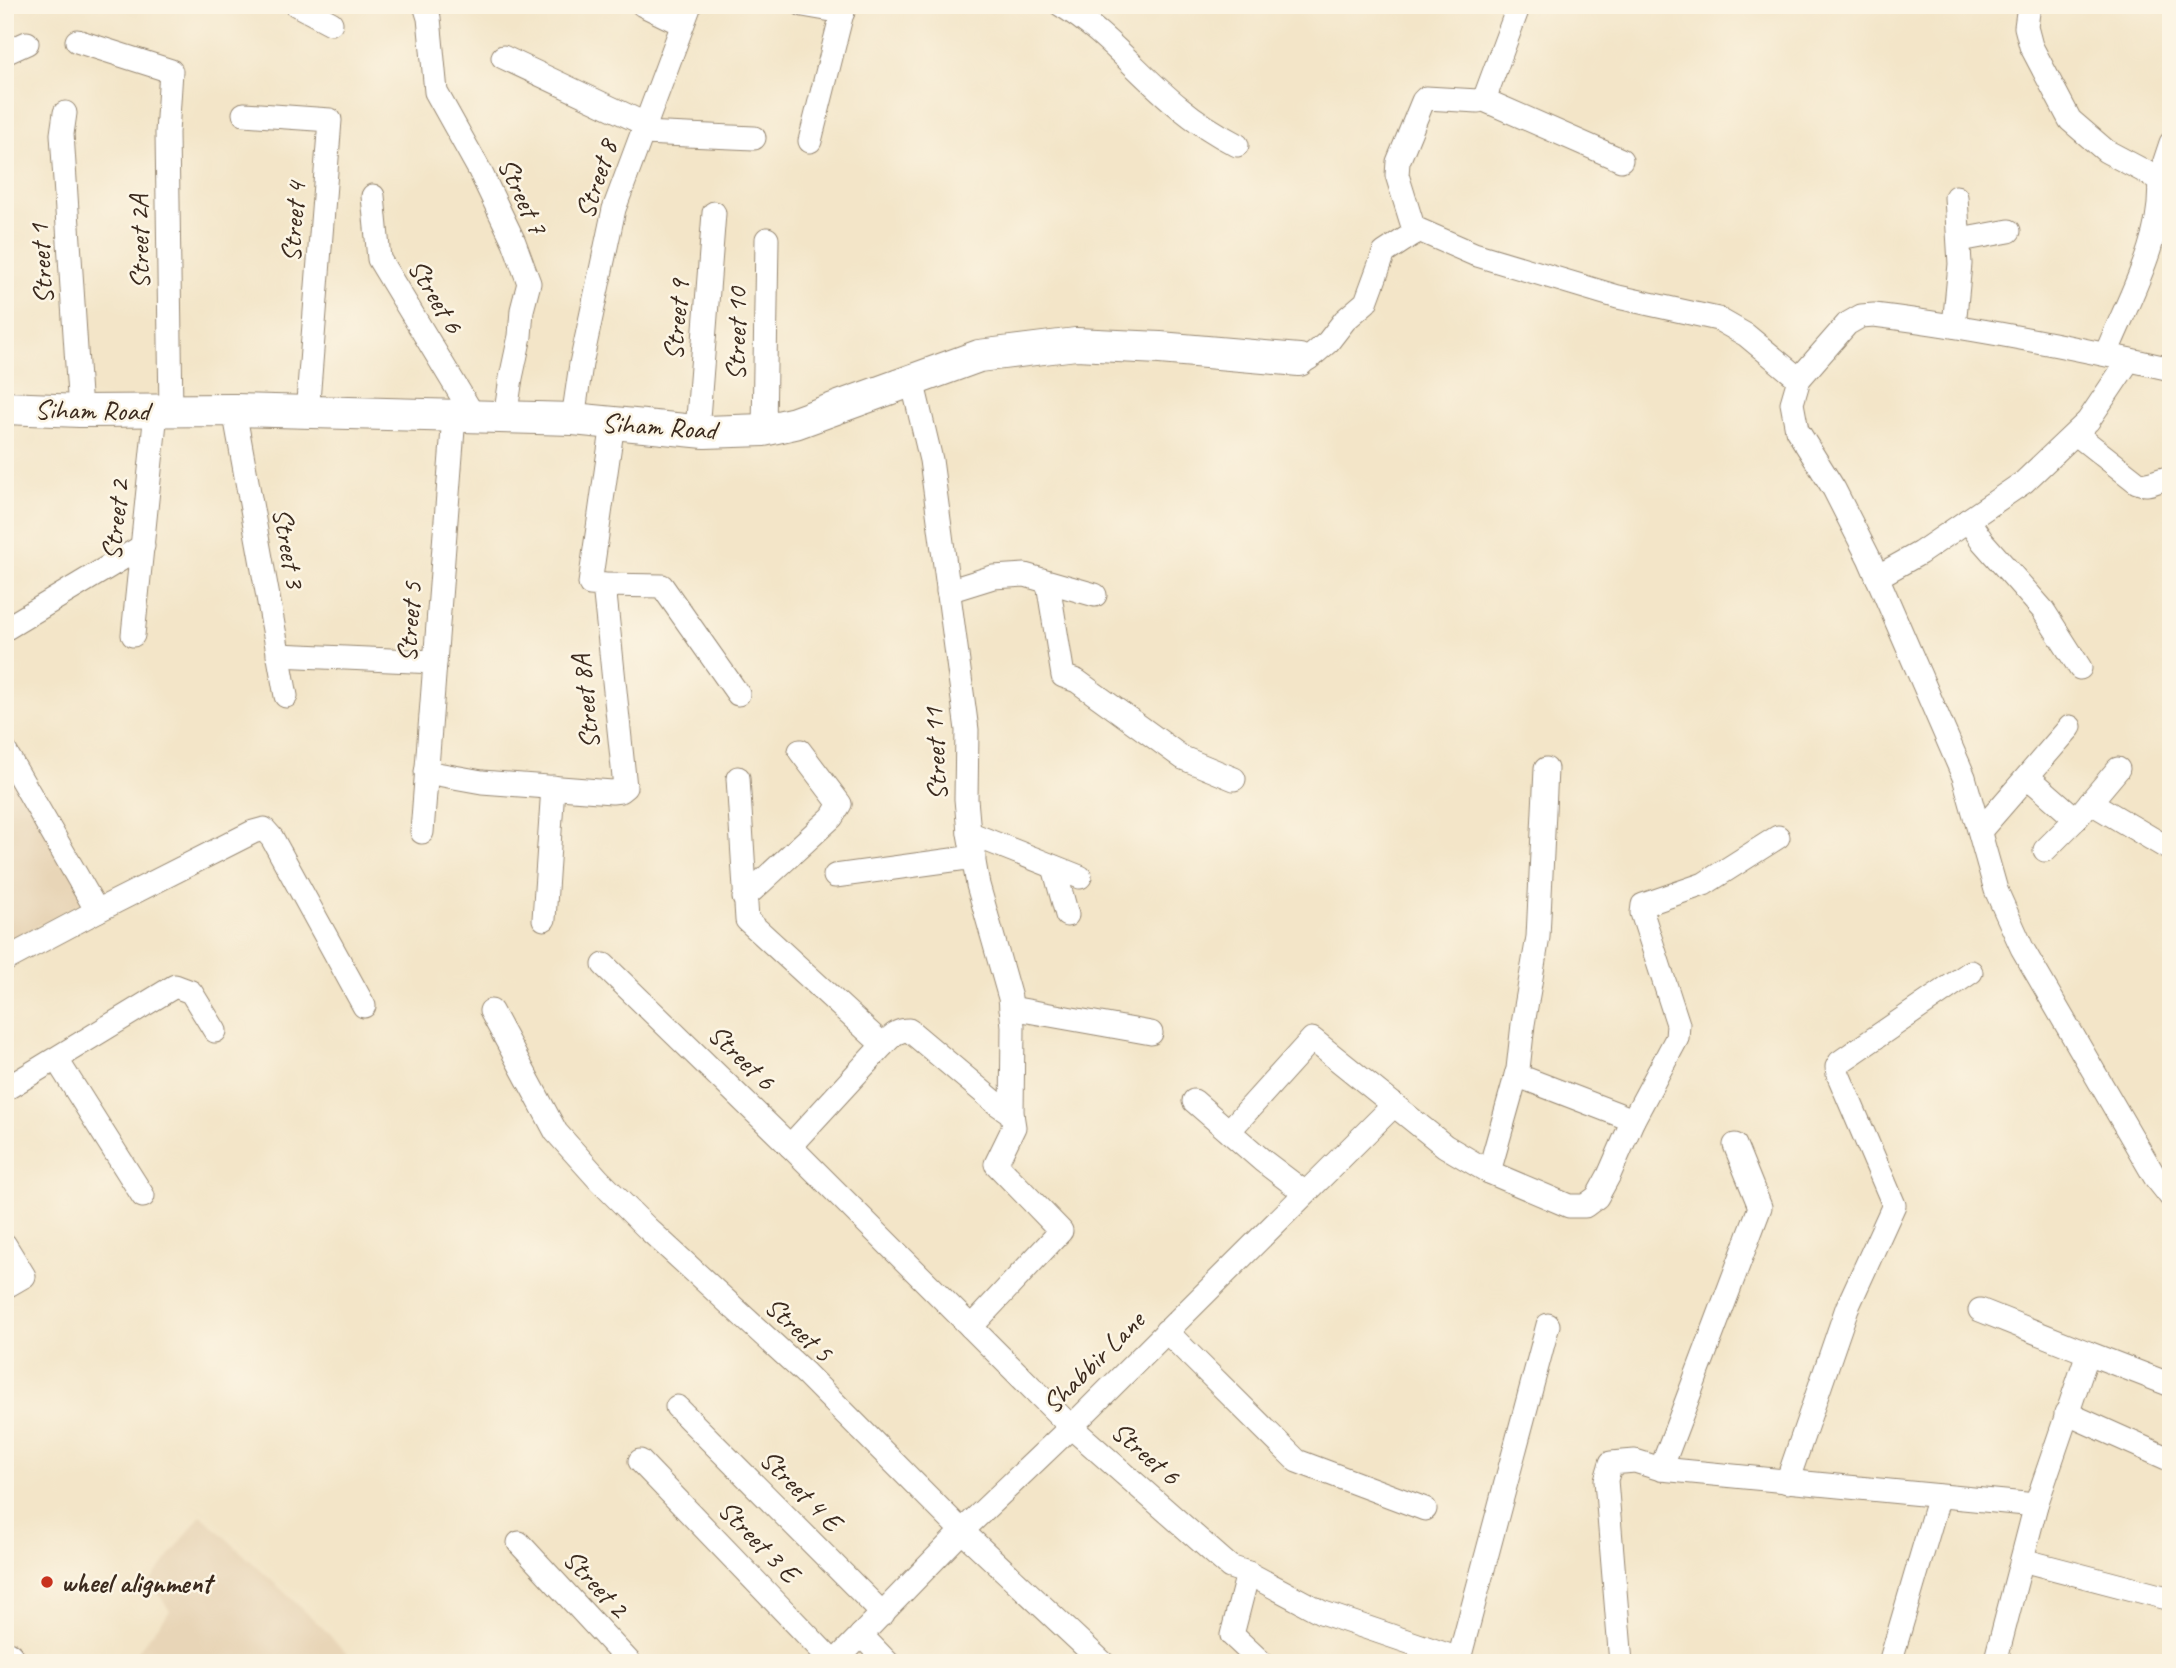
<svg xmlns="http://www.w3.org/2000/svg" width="2176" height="1668" font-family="Caveat,sans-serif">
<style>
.built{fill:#e8d5b7}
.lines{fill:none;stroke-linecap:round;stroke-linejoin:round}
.street-casing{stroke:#978873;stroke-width:25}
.secondary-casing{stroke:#978873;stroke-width:34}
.highway-casing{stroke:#978873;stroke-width:41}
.street{stroke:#fff;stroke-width:23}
.secondary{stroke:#fff;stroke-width:32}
.highway{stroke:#fff;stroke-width:38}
.poi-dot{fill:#c8321e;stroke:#fcf5e5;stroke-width:2.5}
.labels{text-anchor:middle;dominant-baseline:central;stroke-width:5;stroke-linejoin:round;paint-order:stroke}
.street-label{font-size:28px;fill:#3b2a1e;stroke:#fcf5e5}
.poi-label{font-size:28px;font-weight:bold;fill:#3b2a1e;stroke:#fcf5e5;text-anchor:start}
</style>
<rect width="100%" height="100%" fill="#fcf5e5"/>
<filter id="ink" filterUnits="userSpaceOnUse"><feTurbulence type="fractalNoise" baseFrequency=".0143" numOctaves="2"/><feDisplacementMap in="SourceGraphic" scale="14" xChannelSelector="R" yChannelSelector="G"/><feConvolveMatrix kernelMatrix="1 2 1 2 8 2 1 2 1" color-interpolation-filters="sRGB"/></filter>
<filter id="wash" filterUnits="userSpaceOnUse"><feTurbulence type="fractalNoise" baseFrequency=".00686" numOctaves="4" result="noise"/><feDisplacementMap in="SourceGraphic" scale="28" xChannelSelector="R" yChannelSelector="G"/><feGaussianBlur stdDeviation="1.57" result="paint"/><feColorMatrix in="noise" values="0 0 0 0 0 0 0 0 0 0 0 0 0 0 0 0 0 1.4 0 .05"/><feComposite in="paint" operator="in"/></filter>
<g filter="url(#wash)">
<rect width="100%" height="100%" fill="#f3e5c8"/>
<g class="built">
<polygon points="5,741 93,896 5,944"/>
<polygon points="201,1515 323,1628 355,1663 128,1663 170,1611 151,1581"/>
</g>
</g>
<g filter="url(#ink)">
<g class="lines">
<g class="street-casing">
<g id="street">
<polyline points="297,5 331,23"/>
<polyline points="425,5 429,18 436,92 480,171 514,242 529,283 522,310 520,336 511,378 505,418"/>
<polyline points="643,5 682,24"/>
<polyline points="803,5 843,12"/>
<path d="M1061,5c45,27 77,69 118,102 18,15 37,27 58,38"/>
<path d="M2029,5l-3,22 5,19 39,74 36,31 53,28c6,57 -32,123 -53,175"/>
<polyline points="77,41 171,71 167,133 171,412"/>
<polyline points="5,53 27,43"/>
<polyline points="503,57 647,125"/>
<polyline points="1482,99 1621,160"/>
<polyline points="65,113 62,134 80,411"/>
<polyline points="244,114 330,120 307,414"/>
<polyline points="643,133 754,138"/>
<polyline points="810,141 844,5"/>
<polyline points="2159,179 2171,143"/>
<polyline points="373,196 379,259 475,418"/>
<polyline points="1415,233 1397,175 1398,162 1423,101 1426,98 1478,101 1485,97 1519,5"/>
<polyline points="1960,240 2009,231"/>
<polyline points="1954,326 1960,264 1956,197"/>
<polyline points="1299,360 1308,359 1328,342 1345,320 1366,302 1384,253 1419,230 1474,254 1618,297 1718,319 1746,335 1799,379"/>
<path d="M2171,369c-98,-22 -197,-42 -297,-54l-13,1 -14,8 -48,55 -7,24 5,27 37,59 35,69 95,219 32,113 26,58 133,229 16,20"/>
<polyline points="234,410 286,696"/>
<polyline points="573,419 581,364 614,209 690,5"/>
<polyline points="764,430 767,239"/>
<polyline points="697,431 714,213"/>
<path d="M2076,434l61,48c14,6 20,-4 34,-4"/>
<polyline points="1968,520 1983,542 2043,610 2080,668"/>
<polyline points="1877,577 1920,553 2024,482 2088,421 2129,360"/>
<polyline points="1048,583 1063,676 1077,681 1183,758 1234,779"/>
<polyline points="604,585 662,586 738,694"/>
<polyline points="948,591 993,577 1025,575 1095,595"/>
<polyline points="5,629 143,546"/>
<polyline points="133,635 156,412"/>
<polyline points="278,655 435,662"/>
<polyline points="5,751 97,911"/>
<polyline points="426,772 482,782 612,792 620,791 625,787 604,585 590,584 613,423"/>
<polyline points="2028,777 2076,819"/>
<polyline points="738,778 747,920 883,1045"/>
<polyline points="2090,802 2171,850"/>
<polyline points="1980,831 2070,727"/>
<polyline points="422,832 454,416"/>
<polyline points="969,833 1080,877"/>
<polyline points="2045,850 2076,819 2118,769"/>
<polyline points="1054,867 1067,915"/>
<polyline points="835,876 974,857"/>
<polyline points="744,898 832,817 840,804 800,751"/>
<polyline points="544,919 553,787"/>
<polyline points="5,960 97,911 253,832 264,829 272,838 364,1006"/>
<polyline points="604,965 790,1146 1071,1427 1230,1567 1248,1573 1321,1612 1459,1659 1548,1325"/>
<polyline points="1011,1008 1151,1033"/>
<polyline points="491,1011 556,1132 599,1180 647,1228 806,1374 962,1531 1103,1663"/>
<polyline points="57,1060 143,1196"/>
<polyline points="1516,1075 1633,1120"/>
<polyline points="5,1087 9,1087 175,986 191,992 215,1031"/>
<polyline points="1194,1101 1263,1161 1305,1193"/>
<polyline points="1229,1131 1312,1039 1445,1146 1489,1172 1569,1206 1585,1206 1597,1197 1609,1175 1633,1120 1677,1038 1678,1024 1642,913 1643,905 1704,884 1778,837"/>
<path d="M790,1146l93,-101c8,-8 13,-15 26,-15l87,73 16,11 1,-88 -3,-28 -32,-113 -9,-52 -3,-34 1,-69 -36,-270 -19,-80"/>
<polyline points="1489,1172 1518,1069 1523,1024 1538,937 1546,769"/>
<polyline points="5,1245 24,1276 5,1287"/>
<polyline points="1980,1310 2088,1353"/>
<polyline points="971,1327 1061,1231 996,1164 1014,1127 1012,1114"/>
<polyline points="1166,1331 1297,1461 1425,1509"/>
<polyline points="677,1407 883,1614"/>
<polyline points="2066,1413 2171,1460"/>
<polyline points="640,1461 834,1663"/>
<polyline points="1661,1469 1760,1207 1735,1145"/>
<polyline points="1787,1482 1847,1308 1894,1205 1838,1074 1837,1067 1840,1062 1971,972"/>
<polyline points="519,1543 630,1663"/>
<polyline points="2022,1560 2171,1599"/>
<polyline points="1248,1573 1232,1635 1262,1663"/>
<polyline points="861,1635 888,1663"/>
<polyline points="834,1663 962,1531 1071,1427 1394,1105"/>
<polyline points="1621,1663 1606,1480 1611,1463 1635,1461 1661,1469 2036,1505"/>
<polyline points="1890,1663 1939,1496"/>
<polyline points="1995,1663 2036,1505 2088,1353 2171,1385"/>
</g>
</g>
<g class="secondary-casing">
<polyline id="secondary" points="5,408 80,411 234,410 573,419 705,432 764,430 795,423 979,356 1076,344 1160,348 1299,360"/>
</g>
<g class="highway-casing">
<polyline id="highway" points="5,1660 7,1663"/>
</g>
<use href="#street" class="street"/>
<use href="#secondary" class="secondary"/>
<use href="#highway" class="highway"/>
</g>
</g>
<circle class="poi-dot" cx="47" cy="1582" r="7"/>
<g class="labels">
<g class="street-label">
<text transform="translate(596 179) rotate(-72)">Street 8</text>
<text transform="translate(523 196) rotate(65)">Street 7</text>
<text transform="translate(293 222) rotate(-86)">Street 4</text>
<text transform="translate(139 242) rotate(-91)">Street 2A</text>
<text transform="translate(41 264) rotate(-94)">Street 1</text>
<text transform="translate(436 296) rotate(59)">Street 6</text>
<text transform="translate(676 320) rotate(-85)">Street 9</text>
<text transform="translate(736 334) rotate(-89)">Street 10</text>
<text transform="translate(92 410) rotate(1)">Siham Road</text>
<text transform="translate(659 426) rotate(4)">Siham Road</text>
<text transform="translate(115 520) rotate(-84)">Street 2</text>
<text transform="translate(289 548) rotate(80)">Street 3</text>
<text transform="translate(409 622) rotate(-86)">Street 5</text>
<text transform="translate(585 702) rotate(-96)">Street 8A</text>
<text transform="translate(935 754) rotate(-93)">Street 11</text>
<text transform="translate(742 1057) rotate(44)">Street 6</text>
<text transform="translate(799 1329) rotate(43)">Street 5</text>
<text transform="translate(1093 1362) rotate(-45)">Shabbir Lane</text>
<text transform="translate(1146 1453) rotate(41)">Street 6</text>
<text transform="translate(801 1490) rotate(45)">Street 4 E</text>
<text transform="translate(759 1541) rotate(46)">Street 3 E</text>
<text transform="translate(596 1583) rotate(47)">Street 2</text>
</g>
<g class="poi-label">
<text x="61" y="1582">wheel alignment</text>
</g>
</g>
<rect width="2176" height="1668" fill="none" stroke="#fcf5e5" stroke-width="28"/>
</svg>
